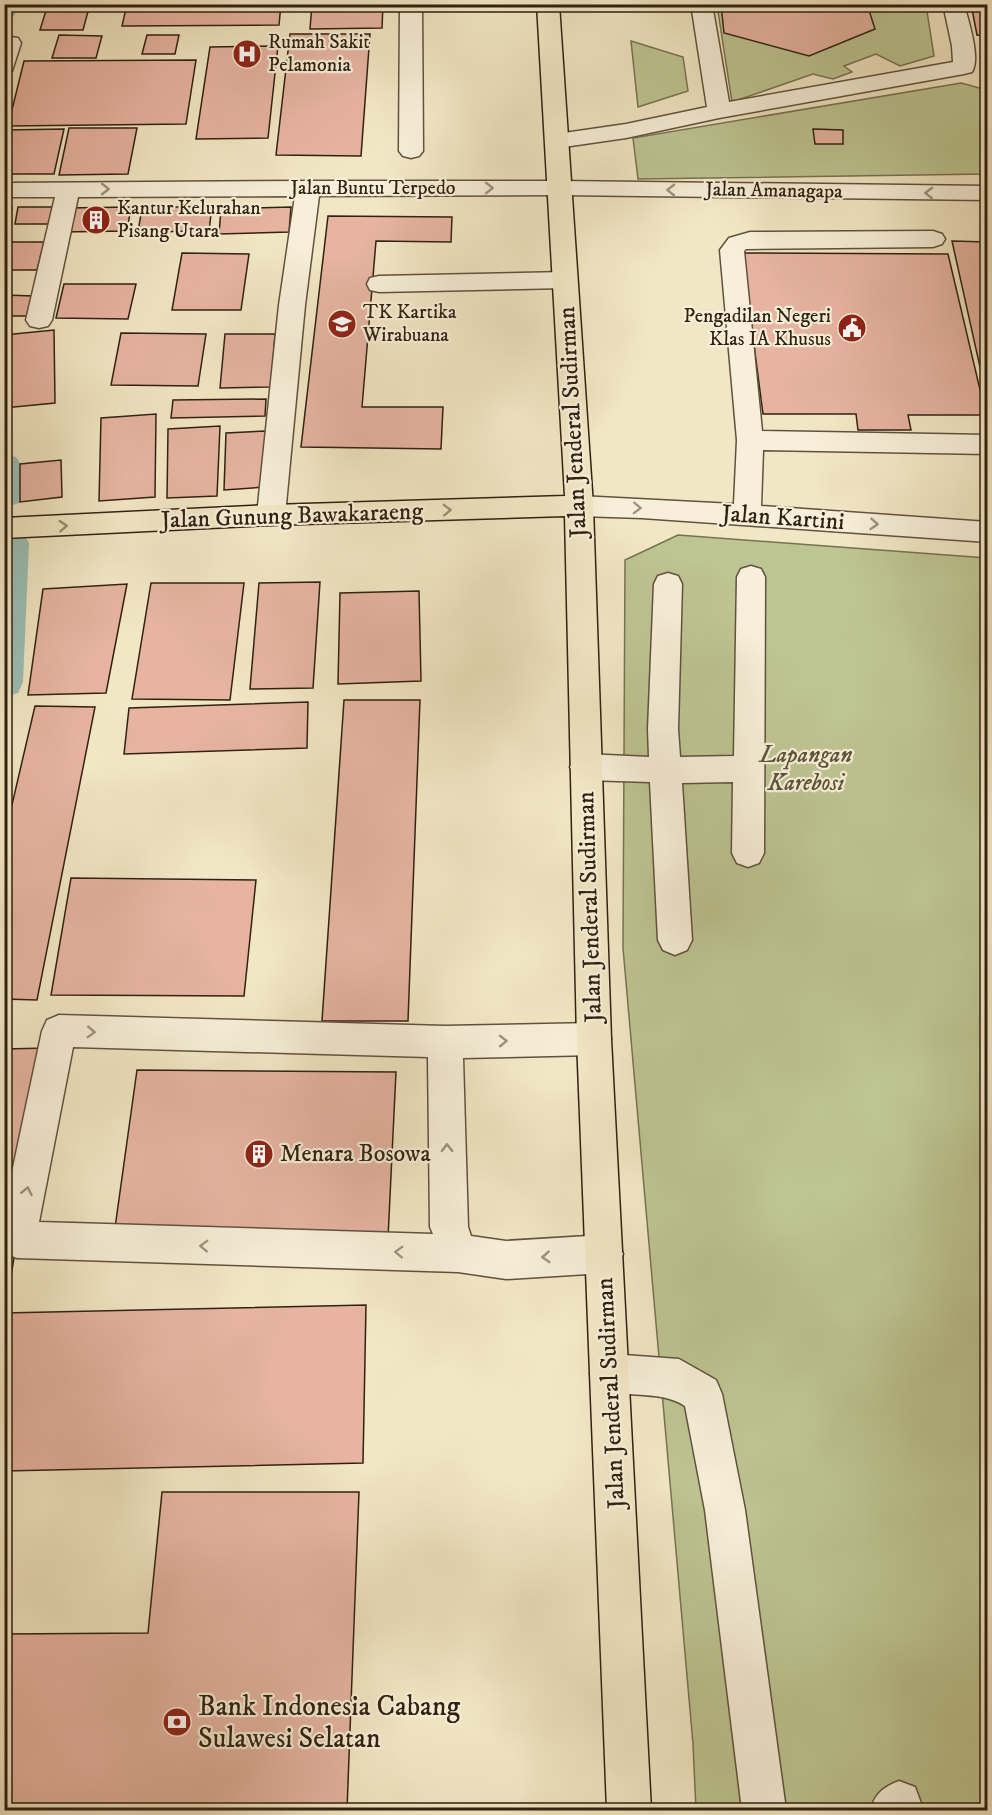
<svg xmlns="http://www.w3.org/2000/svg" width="992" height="1815" font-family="'IM FELL DW Pica',serif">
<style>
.green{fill:#bdc592;stroke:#767351;stroke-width:1.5}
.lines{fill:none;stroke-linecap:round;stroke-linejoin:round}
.canal{fill:#9bbfb6;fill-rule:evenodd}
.building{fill:#e6b4a1;stroke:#302110;stroke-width:1.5}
.minor-casing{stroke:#60523d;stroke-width:3}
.major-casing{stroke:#302110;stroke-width:3}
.minor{fill:#f7efd9;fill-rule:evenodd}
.major{fill:#f2e7c4;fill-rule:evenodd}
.oneway{stroke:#9d927f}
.oneway2{stroke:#9b8e73}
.labels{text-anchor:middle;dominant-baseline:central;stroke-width:4.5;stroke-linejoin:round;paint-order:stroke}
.far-poi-label{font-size:20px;fill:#302110;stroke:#f7efd9;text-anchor:start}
.far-street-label{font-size:20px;fill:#302110;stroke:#f7efd9}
.street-label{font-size:24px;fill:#302110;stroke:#f7efd9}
.park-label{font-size:24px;font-style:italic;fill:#5a5237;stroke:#f7efd9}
.poi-label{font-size:24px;fill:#302110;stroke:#f7efd9;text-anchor:start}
.near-poi-label{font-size:28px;fill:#302110;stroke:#f7efd9;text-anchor:start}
</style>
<rect width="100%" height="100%" fill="#f2e7c4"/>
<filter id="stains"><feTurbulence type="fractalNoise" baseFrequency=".00333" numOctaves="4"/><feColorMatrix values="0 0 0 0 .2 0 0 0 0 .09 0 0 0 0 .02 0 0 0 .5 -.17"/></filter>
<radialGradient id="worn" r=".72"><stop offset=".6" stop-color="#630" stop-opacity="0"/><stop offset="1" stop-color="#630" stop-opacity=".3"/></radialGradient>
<g class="green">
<polygon points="717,5 926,5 934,56 900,66 876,54 844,66 852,72 833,79 813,74 732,102"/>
<polygon points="631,41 683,57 688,91 638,107"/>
<polygon points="961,83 987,90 987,129 980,130 987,174 638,179 633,138"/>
<polygon points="678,535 987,558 987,1810 696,1810 693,1744 623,948 625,560"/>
</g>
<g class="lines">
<g class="canal">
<polygon points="4,4 19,4 14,16 4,18"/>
<path d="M4,454l12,3c10,16 20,26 9,44l-12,4 -9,-3z"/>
<polygon points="11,530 24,534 29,543 23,682 18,693 4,697 4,532"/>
</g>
</g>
<g class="building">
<polygon points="48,4 90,4 83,30 40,30"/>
<polygon points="127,4 281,4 279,25 122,26"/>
<polygon points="312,4 383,4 382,28 310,29"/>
<polygon points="721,4 867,4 875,29 809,56 724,33"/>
<polygon points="971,4 988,4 988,36 977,35"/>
<polygon points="290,34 370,34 361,156 276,155"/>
<polygon points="59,35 102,36 96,58 52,58"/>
<polygon points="147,35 179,35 175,54 142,54"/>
<polygon points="278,46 268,138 196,139 210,47"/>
<polygon points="196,60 186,124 8,126 24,61"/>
<polygon points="69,128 137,128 128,174 59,175"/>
<polygon points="64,129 54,174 4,174 5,130"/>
<polygon points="813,129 843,130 843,144 815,144"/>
<polygon points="212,206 209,231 138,232 142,208"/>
<polygon points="12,207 9,224 4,224 4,208"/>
<polygon points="18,207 56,207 52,224 15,224"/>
<polygon points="131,207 127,231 60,232 65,208"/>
<polygon points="291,207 289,232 219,234 221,209"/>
<polygon points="328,216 452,217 451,242 376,241 362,407 443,407 441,449 301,447"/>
<polygon points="952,241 987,242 988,246 988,403"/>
<polygon points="4,242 44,242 37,270 4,270"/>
<polygon points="182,253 249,254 241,310 172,310"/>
<polygon points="742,253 948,254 986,415 908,415 911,430 858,430 856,414 763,414"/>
<polygon points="64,284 136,284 128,319 56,318"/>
<polygon points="4,295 34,296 28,316 4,316"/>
<polygon points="54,330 55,403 4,408 4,335"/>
<polygon points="121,333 206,334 198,386 111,385"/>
<polygon points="225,334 275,334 271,387 220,388"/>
<polygon points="266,399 265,416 171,418 173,400"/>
<polygon points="156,414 155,497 99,501 101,418"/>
<polygon points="220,426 217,496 167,498 168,429"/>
<polygon points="266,431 265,487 224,490 226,433"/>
<polygon points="61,460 62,497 20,502 20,464"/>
<polygon points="320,582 313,688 250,689 259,583"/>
<polygon points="151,583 244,583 230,700 132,699"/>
<polygon points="127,584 106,693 28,695 43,589"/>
<polygon points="419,591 421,681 338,684 340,593"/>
<polygon points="344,700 420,700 408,1021 322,1021"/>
<polygon points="308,702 307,748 124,754 129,708"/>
<polygon points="35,706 95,707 37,1000 4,999 4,839"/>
<polygon points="71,878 256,880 244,996 51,995"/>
<polygon points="48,1048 7,1301 4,1301 4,1049"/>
<polygon points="137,1070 396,1072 388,1238 114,1235"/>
<polygon points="366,1305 363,1463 4,1471 4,1313"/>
<polygon points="162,1492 359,1492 347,1810 4,1810 4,1634 148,1633"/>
</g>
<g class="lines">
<g class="minor-casing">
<g id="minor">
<polygon points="400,4 422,4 423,151 419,156 411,158 403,156 399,151"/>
<path d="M691,4h21l17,98 224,-40 -1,-16 -9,-42h21c4,16 17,54 8,68l-8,2 -245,44 -93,20 -69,10 -8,-2 -3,-5 3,-5 8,-2 69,-10 81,-17z"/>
<polygon points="10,37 18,38 21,43 12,71 4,72 4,38"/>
<polygon points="308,181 561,181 988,186 988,200 561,195 319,196 305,305 285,515 281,522 271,525 261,522 257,515 279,305 295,196 78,197 52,320 48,326 39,328 30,326 26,320 55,197 4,197 4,183"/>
<polygon points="933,231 942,234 945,239 942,244 933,247 746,249 744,251 762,431 988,435 988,454 763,450 761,506 988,522 988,542 642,518 579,516 569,513 565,506 569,499 579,496 734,504 737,440 720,250 729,238 750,232"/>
<polygon points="565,272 574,274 577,280 574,286 565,288 379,292 370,290 367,284 370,278 379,276"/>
<polygon points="751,566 761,569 765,577 764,853 759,863 748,867 737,863 732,853 733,782 682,783 692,940 687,950 675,955 663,950 658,940 650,782 586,780 575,776 570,767 575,758 586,754 649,757 648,729 654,584 658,576 668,573 678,576 682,584 678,729 680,757 734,756 737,577 741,569"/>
<path d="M59,1015l386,11 149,-3 12,5 5,11 -5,11 -12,5 -131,3 5,169 3,9 35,5 98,-6 13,6 6,13 -6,13 -13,6 -98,6 -48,-7 -441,-14 -13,-5v-43l38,-179 5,-11zM73,1047l355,10 2,170 3,7 -394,-12z"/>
<path d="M610,1354l69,5 37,21 6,14 23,116 41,300h-44l-37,-300 -20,-104c-26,-17 -61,-7 -89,-18l-6,-14 6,-14z"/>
<path d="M899,1781l16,6 6,16 -3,7h-48c6,-17 12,-22 29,-29z"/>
</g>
</g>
<g class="major-casing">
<polygon id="major" points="537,4 559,4 593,506 611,1039 651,1810 607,1810 577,1039 565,516 271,525 4,538 4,518 271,505 565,496"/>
</g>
<use href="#minor" class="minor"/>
<use href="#major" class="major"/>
</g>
<defs><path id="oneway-chevron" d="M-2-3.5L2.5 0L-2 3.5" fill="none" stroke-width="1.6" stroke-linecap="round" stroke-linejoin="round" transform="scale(1.5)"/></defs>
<g class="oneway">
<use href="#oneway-chevron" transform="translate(489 188)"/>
<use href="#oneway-chevron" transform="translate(105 189)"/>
<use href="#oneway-chevron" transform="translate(671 190) rotate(-179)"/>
<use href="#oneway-chevron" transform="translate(929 193) rotate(-179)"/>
<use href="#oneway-chevron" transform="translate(637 508) rotate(2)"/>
<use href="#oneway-chevron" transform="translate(874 524) rotate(4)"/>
<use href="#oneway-chevron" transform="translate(91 1032) rotate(2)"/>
<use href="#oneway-chevron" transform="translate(503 1041) rotate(-1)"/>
<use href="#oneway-chevron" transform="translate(447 1148) rotate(-91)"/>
<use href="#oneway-chevron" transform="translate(27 1191) rotate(-79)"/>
<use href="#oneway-chevron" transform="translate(204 1246) rotate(-178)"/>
<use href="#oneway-chevron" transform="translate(399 1252) rotate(-178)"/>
<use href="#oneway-chevron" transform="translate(546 1257) rotate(176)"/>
</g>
<g class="oneway2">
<use href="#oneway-chevron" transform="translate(447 510) rotate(-2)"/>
<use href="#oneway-chevron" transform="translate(63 526) rotate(-3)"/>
</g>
<defs>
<g id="hospital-disc" transform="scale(1.5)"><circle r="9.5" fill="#8f2418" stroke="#f7efd9"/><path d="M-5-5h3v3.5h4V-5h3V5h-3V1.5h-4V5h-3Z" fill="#fff"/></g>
<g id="building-disc" transform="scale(1.5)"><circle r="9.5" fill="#8f2418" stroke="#f7efd9"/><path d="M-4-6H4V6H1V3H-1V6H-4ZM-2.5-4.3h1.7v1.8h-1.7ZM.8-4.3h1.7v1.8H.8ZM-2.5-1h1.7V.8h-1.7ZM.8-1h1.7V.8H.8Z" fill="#fff"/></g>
<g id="school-disc" transform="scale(1.5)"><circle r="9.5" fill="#8f2418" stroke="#f7efd9"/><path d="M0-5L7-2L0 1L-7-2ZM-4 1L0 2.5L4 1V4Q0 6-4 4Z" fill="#fff"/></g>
<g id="civic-disc" transform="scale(1.5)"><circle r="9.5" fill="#8f2418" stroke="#f7efd9"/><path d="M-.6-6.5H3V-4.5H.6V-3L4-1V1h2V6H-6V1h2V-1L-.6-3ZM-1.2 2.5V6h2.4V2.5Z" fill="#fff"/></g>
<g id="bank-disc" transform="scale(1.5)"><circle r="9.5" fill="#8f2418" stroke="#f7efd9"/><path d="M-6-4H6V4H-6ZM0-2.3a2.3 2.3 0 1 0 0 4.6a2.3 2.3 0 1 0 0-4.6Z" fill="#fff"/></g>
</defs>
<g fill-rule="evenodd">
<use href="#hospital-disc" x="247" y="54"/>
<use href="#building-disc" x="96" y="220"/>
<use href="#school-disc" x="342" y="324"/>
<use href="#civic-disc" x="852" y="328"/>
<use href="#building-disc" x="259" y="1154"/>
<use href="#bank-disc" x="177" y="1722"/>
</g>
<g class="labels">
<g class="far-poi-label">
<text x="268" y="42">Rumah Sakit<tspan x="268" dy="23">Pelamonia</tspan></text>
<text x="117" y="208">Kantur Kelurahan<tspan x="117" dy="23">Pisang Utara</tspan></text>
<text x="363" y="312">TK Kartika<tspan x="363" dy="23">Wirabuana</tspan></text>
<text x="831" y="316" text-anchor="end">Pengadilan Negeri<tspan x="831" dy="23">Klas IA Khusus</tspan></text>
</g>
<g class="far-street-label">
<text x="373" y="188">Jalan Buntu Terpedo</text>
<text transform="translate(774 191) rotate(1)">Jalan Amanagapa</text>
</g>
<g class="street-label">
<text transform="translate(573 422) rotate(-93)">Jalan Jenderal Sudirman</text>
<text transform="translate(292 516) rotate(-2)">Jalan Gunung Bawakaraeng</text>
<text transform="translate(783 518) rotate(4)">Jalan Kartini</text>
<text transform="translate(590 907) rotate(-92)">Jalan Jenderal Sudirman</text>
<text transform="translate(611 1393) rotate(-93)">Jalan Jenderal Sudirman</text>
</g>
<g class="park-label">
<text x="806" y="755">Lapangan<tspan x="806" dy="28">Karebosi</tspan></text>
</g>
<g class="poi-label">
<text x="280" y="1154">Menara Bosowa</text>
</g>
<g class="near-poi-label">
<text x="198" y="1706">Bank Indonesia Cabang<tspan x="198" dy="32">Sulawesi Selatan</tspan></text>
</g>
</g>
<rect width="992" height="1815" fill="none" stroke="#f2e7c4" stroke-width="24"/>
<rect x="6" y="6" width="980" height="1803" fill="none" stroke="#302110" stroke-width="3"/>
<rect x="12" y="12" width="968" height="1791" fill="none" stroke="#302110" stroke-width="1.5"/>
<rect width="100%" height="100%" filter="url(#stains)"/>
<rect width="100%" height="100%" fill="url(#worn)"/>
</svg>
